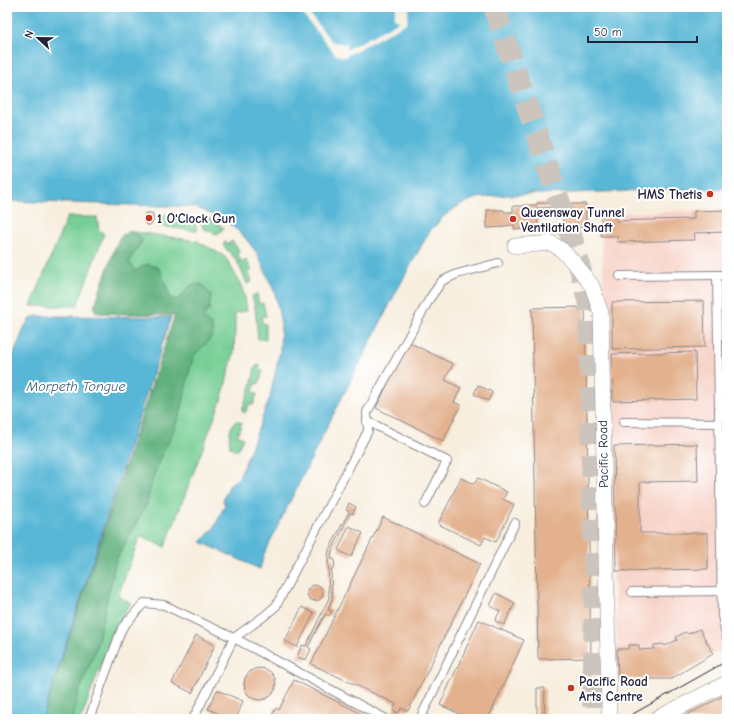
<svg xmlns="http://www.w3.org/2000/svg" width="734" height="726" font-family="'Comic Neue',sans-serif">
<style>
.built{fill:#f7d1c6}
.green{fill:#76ce94;stroke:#4c7868}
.forest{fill:#60b17e;stroke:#416a5c}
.water{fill:#58b7d6;stroke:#3d6c88}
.pier{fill:#f7eede}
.building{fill:#e3b18d;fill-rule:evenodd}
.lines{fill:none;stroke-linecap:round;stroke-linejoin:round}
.primary-tunnel{stroke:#ccc5bd;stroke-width:22;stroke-dasharray:22 11;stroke-linecap:butt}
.service-casing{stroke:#8c888c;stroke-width:10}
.minor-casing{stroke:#8c888c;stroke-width:16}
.service{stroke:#fff;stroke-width:8}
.minor{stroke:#fff;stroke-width:15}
.tram{stroke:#22223b;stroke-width:1}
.poi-dot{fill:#c8321e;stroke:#fff;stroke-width:1.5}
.labels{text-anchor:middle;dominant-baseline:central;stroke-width:4;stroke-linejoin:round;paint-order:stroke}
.poi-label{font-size:13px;font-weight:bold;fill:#22223b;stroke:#fff;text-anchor:start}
.street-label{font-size:13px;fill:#22223b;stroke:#fff}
.water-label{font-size:14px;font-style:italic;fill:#385e79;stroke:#fff}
</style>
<rect width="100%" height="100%" fill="#fff"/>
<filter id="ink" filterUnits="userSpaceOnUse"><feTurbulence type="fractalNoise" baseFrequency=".025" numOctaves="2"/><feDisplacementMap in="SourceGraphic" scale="8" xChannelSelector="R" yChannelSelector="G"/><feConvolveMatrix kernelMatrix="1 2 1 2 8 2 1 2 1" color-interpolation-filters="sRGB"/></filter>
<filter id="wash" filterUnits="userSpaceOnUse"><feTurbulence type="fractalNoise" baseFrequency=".012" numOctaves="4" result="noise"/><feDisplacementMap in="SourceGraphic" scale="16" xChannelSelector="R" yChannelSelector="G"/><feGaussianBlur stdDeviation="0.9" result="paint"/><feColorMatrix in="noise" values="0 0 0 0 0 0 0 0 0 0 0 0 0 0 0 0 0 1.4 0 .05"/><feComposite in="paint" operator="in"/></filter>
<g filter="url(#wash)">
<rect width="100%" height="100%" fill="#f7eede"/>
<polygon class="built" points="727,210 727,646 671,679 618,679 601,214"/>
<g class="green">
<polygon points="164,215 173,215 182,216 186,221 194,219 197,231 158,226 159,218"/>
<polygon points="206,216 224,228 219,233 216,234 203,228 200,218"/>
<polygon points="67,217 97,217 99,230 104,234 77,306 31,306"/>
<polygon points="129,231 197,241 224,256 229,263 241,285 245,298 247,311 235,313 235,329 234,352 222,398 165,547 140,536 118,596 131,603 114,629 81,719 42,719 175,315 99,313"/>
<path d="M232,241l8,10 -3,3 5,8 4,-2 6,10 -3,3 3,9 -5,2c-4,-10 -8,-21 -15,-29 -3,-4 -7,-6 -9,-10l2,-3 3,2z"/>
<polygon points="257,294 259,304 263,303 266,316 261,317 263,324 266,324 266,339 258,339 255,307 252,296"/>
<polygon points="258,365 260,365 259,369 263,370 259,384 256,383 253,392 257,394 253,405 250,404 249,405 245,413 242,411 242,410 252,383 255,367"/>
<path d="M237,421l5,2 -5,12 6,3 -6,13 -7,-4c-1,-9 -2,-21 7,-26z"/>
</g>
<polygon class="forest" points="129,231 139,236 142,241 129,261 135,271 147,264 159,268 171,299 179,299 191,285 202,284 211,296 209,310 202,317 211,325 213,334 207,343 194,355 188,376 182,408 171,437 160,458 151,484 147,504 116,560 97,645 78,695 72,719 42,719 175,315 99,313 96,312 94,307 115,248 120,237"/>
<g class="water">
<polygon points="7,7 727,7 727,188 505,195 477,198 461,204 444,216 430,231 419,250 396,292 331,419 264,554 260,569 201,542 214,528 225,505 223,500 230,484 239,478 253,443 270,397 280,351 281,324 275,293 257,253 242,234 224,220 195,207 7,201"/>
<polygon points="36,316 171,317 42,719 7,719 7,371 25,326 30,319"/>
</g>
<polygon class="pier" points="297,7 304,7 332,42 347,44 346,50 400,21 394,18 396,7 409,8 407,23 344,57 336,55"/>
<g id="blocks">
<g class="building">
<path d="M537,203h25v1h24v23l-23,2v1l-25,1v-1l-24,-1v-4l-10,1 1,1 -18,1v-18h17v2h9v-6h10v-1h14zM562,207l1,19h-25l-1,-18z"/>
<polygon points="727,210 727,232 694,233 695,240 617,242 617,236 601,236 601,214 616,214 616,221 647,220 694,219 694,211"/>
<polygon points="146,213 151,213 153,214 153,222 150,225 147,225 145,223"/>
<polygon points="704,301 705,347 612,349 612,302"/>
<polygon points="585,307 591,658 538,659 532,308"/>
<polygon points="408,342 453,364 445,380 461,388 454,402 461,405 443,441 376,408"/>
<polygon points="695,352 696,399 613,401 612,354"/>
<polygon points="478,385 492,392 488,401 474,394"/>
<polygon points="697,444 698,481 640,482 640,533 708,533 708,569 616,571 614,446"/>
<polygon points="461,478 474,484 478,478 507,492 503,499 514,505 496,542 485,537 481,545 438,524"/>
<polygon points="349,503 356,507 353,514 350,513 332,550 331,559 334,559 335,568 331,569 332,599 328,609 332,611 329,616 325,614 308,647 311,649 306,660 297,657 302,645 306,646 329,598 328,557 329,550 349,511 346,510"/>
<polygon points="383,517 480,564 408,711 401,708 399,713 393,711 396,704 311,664"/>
<polygon points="349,526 363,533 351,557 338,550"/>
<circle cx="315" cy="593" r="8"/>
<polygon points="496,593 515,603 504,625 495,621 500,611 490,606"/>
<polygon points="302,607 314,613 297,647 285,641"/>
<polygon points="479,620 524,640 488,719 471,719 440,705"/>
<polygon points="700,629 713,654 671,679 618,679 617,649 628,649 629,645 639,645 639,650 654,649 654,645 663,644 665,646 677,640 676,637 685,632 688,634"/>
<polygon points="196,635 215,645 192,693 172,683"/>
<circle cx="260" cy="684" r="16"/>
<polygon points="294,680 372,719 270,719 276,708 279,710"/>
<polygon points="537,688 545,688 544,719 537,719"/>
<polygon points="217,690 243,701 236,719 231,719 208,709"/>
<polygon points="727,694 727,719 679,719"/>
</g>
</g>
</g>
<g filter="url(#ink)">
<use href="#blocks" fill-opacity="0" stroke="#8c888c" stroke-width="1"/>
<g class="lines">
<polyline class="primary-tunnel" points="494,7 575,248 589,304 595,605 593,719"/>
<g class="service-casing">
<g id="service">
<polyline points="727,275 717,275 722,616 727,638"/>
<polyline points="620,276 717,275"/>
<polyline points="719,377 727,377"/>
<polyline points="367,421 447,461 425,504"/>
<polyline points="623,422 719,423"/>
<polyline points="632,592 722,591"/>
<polyline points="89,719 122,628 144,603 164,605 234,638 263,617 276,606 368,431 367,412 430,298 442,281 457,274 498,263"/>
<polyline points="193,719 234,638 386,719"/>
<polyline points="420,719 515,523"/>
</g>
</g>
<g class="minor-casing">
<g id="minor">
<polyline points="515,246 551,243 562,250 577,266 592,286 601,313 609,710 610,719"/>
<polyline points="656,719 727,683"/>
</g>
</g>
<use href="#service" class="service"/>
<use href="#minor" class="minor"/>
<polyline class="tram" points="624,719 727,661"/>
</g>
</g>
<g class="poi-dot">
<circle cx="710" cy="194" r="4"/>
<circle cx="149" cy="218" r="4"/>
<circle cx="513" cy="219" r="4"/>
<circle cx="571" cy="688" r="4"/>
</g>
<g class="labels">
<g class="poi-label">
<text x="702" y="194" text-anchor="end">HMS Thetis</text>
<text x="521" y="212">Queensway Tunnel<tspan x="521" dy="15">Ventilation Shaft</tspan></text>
<text x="157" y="218">1 O'Clock Gun</text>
<text x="579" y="681">Pacific Road<tspan x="579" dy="15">Arts Centre</tspan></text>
</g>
<g class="street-label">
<text transform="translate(603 454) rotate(-91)">Pacific Road</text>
</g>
<g class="water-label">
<text x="76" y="386">Morpeth Tongue</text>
</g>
</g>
<rect width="734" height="726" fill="none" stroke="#fff" stroke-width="24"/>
<g transform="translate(38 38) rotate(292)" stroke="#ffffff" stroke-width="3" paint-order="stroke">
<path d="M0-3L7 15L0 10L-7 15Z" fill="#22223b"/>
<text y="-6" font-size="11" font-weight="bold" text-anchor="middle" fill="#22223b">N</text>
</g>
<path d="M588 36v6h109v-6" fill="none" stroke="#22223b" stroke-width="2"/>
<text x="594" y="36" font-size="12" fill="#22223b" stroke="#ffffff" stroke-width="3" paint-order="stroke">50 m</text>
</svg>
